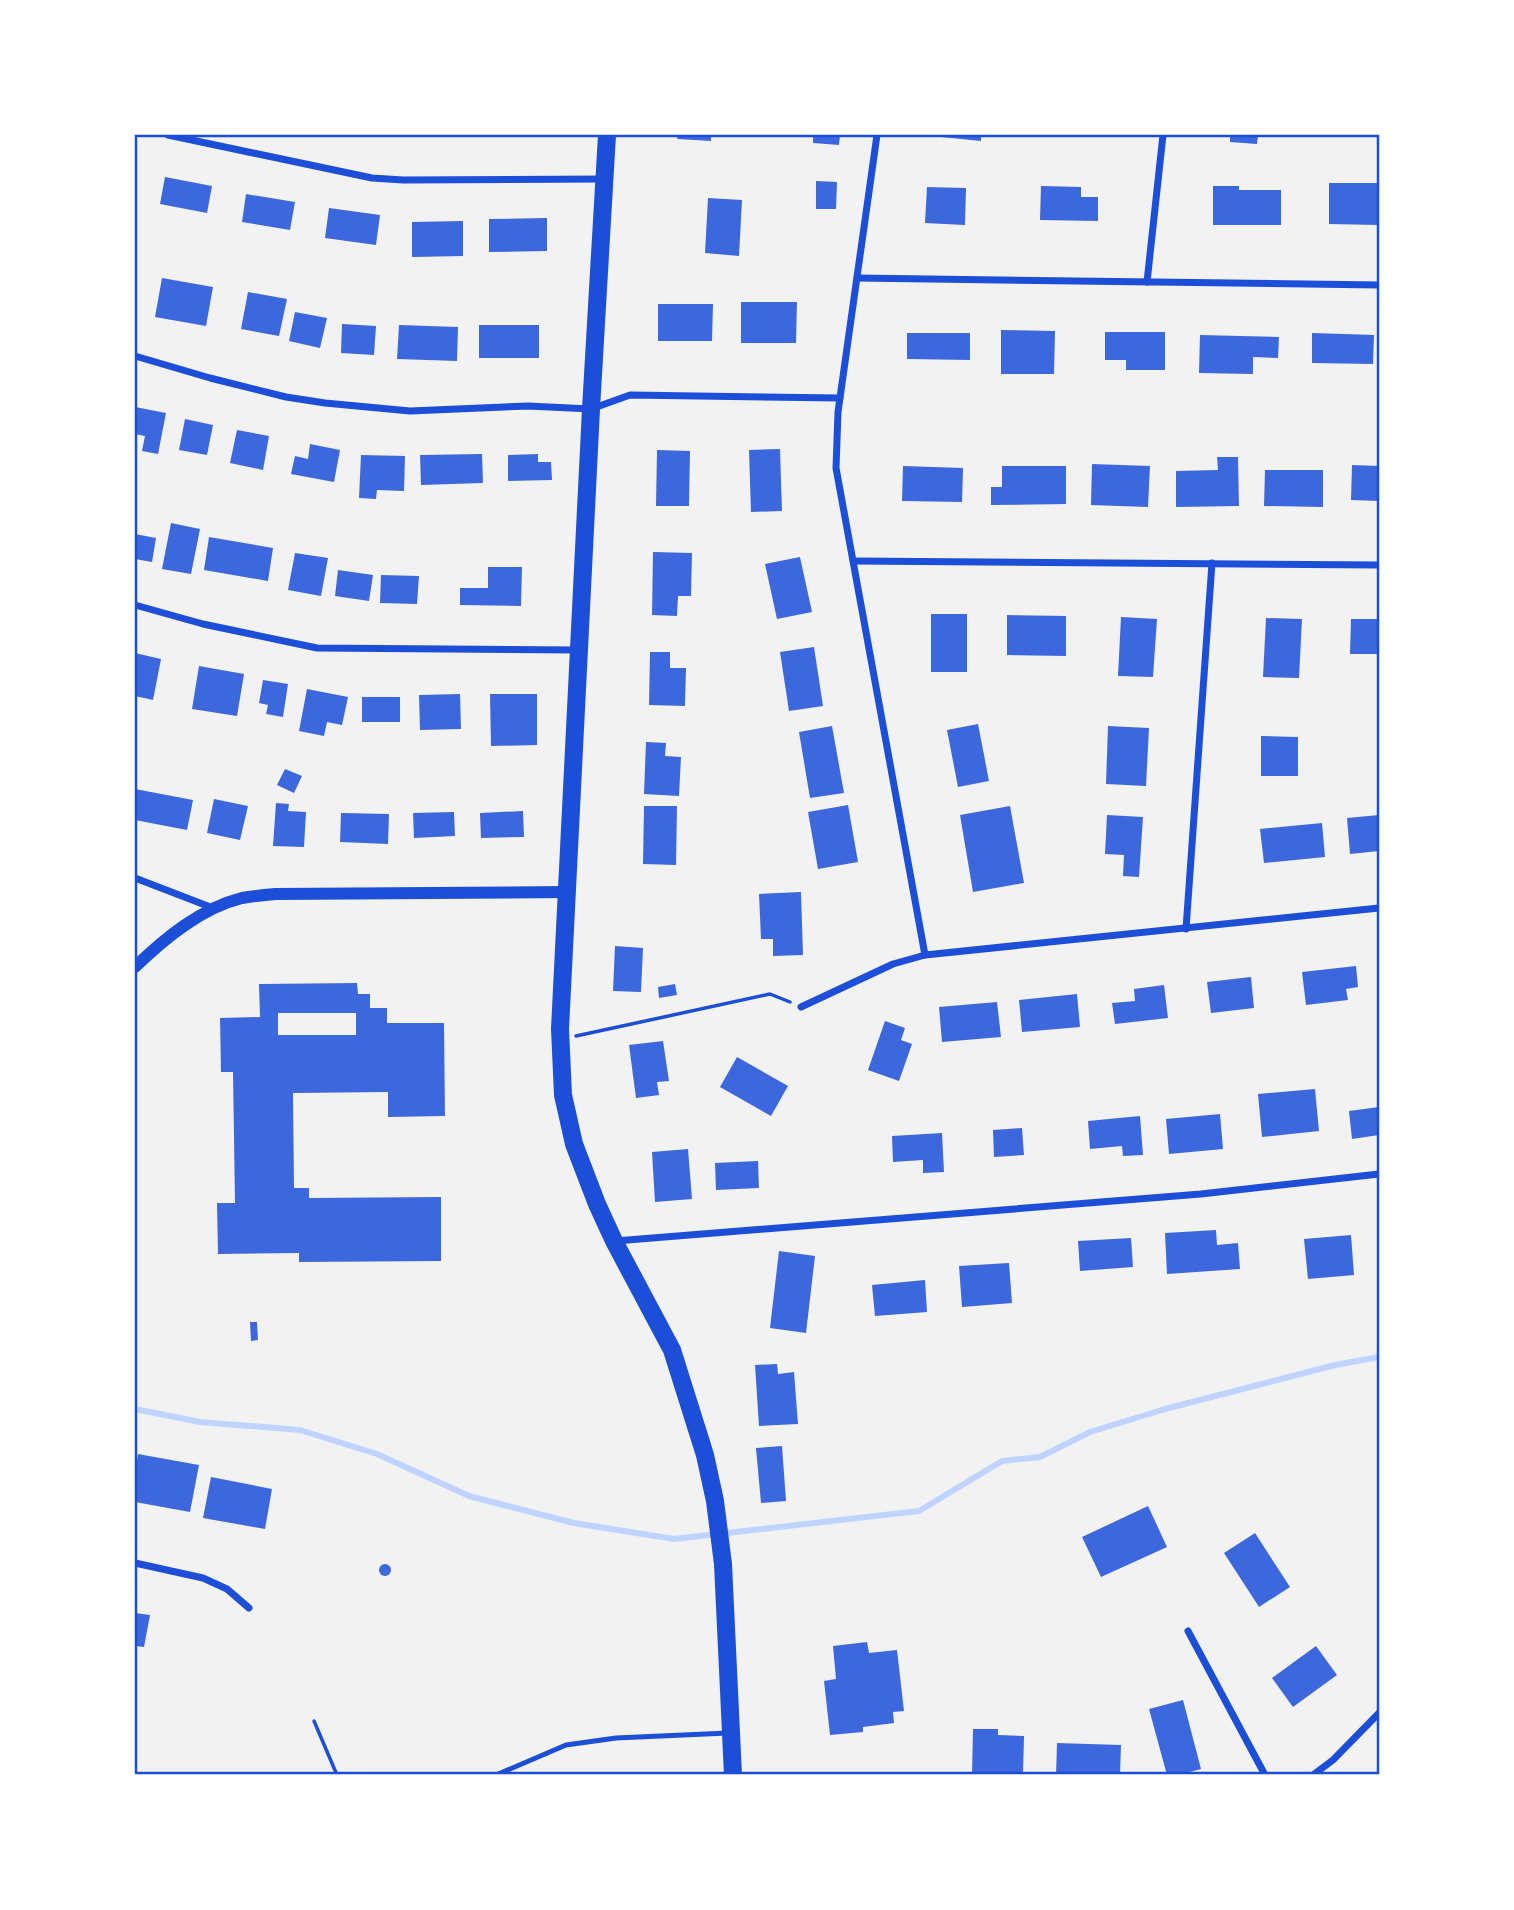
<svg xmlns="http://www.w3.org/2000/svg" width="1514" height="1910" font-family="Commissioner,sans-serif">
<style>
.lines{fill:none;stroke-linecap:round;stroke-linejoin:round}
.stream{stroke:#bfd3fe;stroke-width:6}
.building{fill:#3d67dc;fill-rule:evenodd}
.path{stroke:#1d4ed8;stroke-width:3.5}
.service{stroke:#1d4ed8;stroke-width:5}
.minor{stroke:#1d4ed8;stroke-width:7}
.tertiary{stroke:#1d4ed8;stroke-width:12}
.primary{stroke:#1d4ed8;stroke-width:18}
.neatline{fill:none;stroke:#1d4ed8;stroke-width:2.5}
</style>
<rect width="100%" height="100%" fill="#f2f2f2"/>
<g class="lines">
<polyline class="stream" points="135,1409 200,1422 300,1430 377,1454 469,1496 574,1523 674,1539 919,1511 1002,1461 1040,1457 1090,1432 1165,1409 1335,1365 1379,1357"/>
</g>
<g class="building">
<polygon points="678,135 711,135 711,141 677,139"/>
<polygon points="813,135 840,135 839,145 813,143"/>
<polygon points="942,135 981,135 981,141 941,137"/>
<polygon points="1230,135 1258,135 1257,144 1230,142"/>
<polygon points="165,177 212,186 207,213 160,204"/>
<polygon points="816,181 837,182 836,209 816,209"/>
<polygon points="1329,183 1379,183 1379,225 1329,224"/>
<polygon points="1041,186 1081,187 1081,197 1098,197 1098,221 1040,220"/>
<polygon points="1213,186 1239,186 1239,190 1281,190 1281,225 1213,225"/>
<polygon points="927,187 966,188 965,225 925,223"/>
<polygon points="246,194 295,202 290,230 242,222"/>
<polygon points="708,198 742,200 739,256 705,253"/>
<polygon points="329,208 380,215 376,245 325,238"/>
<polygon points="547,218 547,251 489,252 489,219"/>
<polygon points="463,221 463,256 412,257 412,222"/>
<polygon points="162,278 213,287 206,326 155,317"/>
<polygon points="248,292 287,299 279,336 241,329"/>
<polygon points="741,302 797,302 796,343 741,343"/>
<polygon points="658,304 713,304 712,341 658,341"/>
<polygon points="295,312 327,318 320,348 289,341"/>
<polygon points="342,324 376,326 374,355 341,353"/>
<polygon points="399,325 458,327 457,361 397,359"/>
<rect x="479" y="325" width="60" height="33"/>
<polygon points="1001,330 1055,331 1054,374 1001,374"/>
<polygon points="1105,332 1165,332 1165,370 1126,370 1126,360 1105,360"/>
<polygon points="907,333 970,333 970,360 907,359"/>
<polygon points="1312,333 1374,335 1373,364 1312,363"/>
<polygon points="1200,335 1279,337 1278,358 1253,357 1253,374 1199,373"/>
<polygon points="135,407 166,413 158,454 142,451 145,436 135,434"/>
<polygon points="185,419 213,425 207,455 179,450"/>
<polygon points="237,430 269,436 263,470 230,463"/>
<polygon points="310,444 340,450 334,482 291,474 295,456 308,459"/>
<polygon points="780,449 782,511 751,512 749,450"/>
<polygon points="657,450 690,451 689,506 656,506"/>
<polygon points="482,454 483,483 421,485 420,455"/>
<polygon points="538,454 538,462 551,462 552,480 508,481 508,455"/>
<polygon points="361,455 405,456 404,491 377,490 376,499 359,498"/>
<polygon points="1217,457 1238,457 1239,506 1176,507 1176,471 1218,470"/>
<polygon points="1092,464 1150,466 1148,507 1091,505"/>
<polygon points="1352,465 1379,466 1379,501 1351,500"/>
<polygon points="903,466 963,468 962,502 902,501"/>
<polygon points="1002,466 1066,466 1066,504 991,505 991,487 1002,487"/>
<polygon points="1265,470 1323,470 1323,507 1264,506"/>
<polygon points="171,523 200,529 191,574 162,569"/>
<polygon points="135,534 156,538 152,562 135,559"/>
<polygon points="209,537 273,548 268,581 204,570"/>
<polygon points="653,552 692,553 691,596 678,596 677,616 652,615"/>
<polygon points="295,553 328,558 321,596 288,590"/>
<polygon points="800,557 812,612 777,619 765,564"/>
<polygon points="488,567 522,567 521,606 460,605 460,588 488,588"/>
<polygon points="338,570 373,575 369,601 335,596"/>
<polygon points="381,575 419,576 417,604 380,603"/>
<rect x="931" y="614" width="36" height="58"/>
<polygon points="1007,615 1066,616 1066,656 1007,655"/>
<polygon points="1121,617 1157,619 1153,677 1118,676"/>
<polygon points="1266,618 1302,619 1299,678 1263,677"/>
<polygon points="1351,619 1379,619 1379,654 1350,654"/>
<polygon points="814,647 823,706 789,711 780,652"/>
<polygon points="650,652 670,652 670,668 686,668 685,706 649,705"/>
<polygon points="135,653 161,659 153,700 135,696"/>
<polygon points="199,666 244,674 237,716 192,709"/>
<polygon points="263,680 288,684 283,717 266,714 268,705 259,703"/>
<polygon points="307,689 348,697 342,725 327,722 324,736 299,731"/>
<polygon points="460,694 461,729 420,730 419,695"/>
<polygon points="490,694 537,694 537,745 491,746"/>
<rect x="362" y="697" width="38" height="25"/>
<polygon points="978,724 989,781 958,787 947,730"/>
<polygon points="832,726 844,793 810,798 799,732"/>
<polygon points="1108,726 1149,728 1146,786 1106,784"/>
<polygon points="1261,736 1298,737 1298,776 1261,776"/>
<polygon points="646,742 666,743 665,756 681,757 679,796 644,794"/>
<polygon points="285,769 302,776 294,793 277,785"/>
<polygon points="135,789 193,800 187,830 135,820"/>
<polygon points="214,799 248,806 240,840 207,833"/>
<polygon points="276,803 289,804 288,811 306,812 304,847 273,846"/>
<polygon points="848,805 858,862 818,869 808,812"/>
<polygon points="644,806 677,806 676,865 643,864"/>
<polygon points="1010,806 1024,883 973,892 960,815"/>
<polygon points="523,811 524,837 481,838 480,813"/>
<polygon points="454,812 455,836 414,838 413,813"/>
<polygon points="341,813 389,814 388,844 340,842"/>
<polygon points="1107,815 1143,817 1139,877 1123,876 1124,855 1105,854"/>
<polygon points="1379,815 1379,851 1350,854 1347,818"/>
<polygon points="1322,823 1325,857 1264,863 1260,829"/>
<polygon points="801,892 803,955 773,956 773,939 761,939 759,894"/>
<polygon points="615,946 643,948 641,992 613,991"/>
<polygon points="1356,966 1358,987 1346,989 1348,1000 1306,1005 1302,972"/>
<polygon points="1251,977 1254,1008 1211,1013 1207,982"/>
<path d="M357,983l1,11h12v14h17v15h57l1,93 -57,1v-25l-95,1 1,95h15v10l132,-1v64l-142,1v-9l-81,1 -1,-51h18l-2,-131h-12l-1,-54 40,-1 -1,-33zM278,1013h78v22h-78z"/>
<polygon points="675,984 677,995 659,998 658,987"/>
<polygon points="1164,985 1168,1018 1115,1024 1112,1003 1135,1001 1134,989"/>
<polygon points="1077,994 1080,1027 1022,1032 1019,1000"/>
<polygon points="997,1002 1001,1037 942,1042 939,1007"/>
<polygon points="885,1021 905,1028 901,1040 912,1044 899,1081 868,1070"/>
<polygon points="663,1041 669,1081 657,1082 659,1095 636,1098 629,1045"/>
<polygon points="737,1057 788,1086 771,1116 720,1087"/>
<polygon points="1315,1089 1319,1131 1262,1137 1258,1094"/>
<polygon points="1379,1107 1379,1135 1352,1139 1349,1111"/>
<polygon points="1220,1114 1223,1149 1169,1154 1166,1119"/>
<polygon points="1140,1116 1143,1155 1123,1156 1122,1146 1090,1149 1088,1121"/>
<polygon points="1022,1128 1024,1155 994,1157 993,1130"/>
<polygon points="942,1133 944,1172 923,1173 923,1160 893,1162 892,1136"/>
<polygon points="688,1149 692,1199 655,1202 652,1152"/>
<polygon points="758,1161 759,1188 716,1190 715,1163"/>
<polygon points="1216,1230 1217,1245 1238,1243 1240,1269 1167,1274 1165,1233"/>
<polygon points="1351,1235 1354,1275 1308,1279 1304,1239"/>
<polygon points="1131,1238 1133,1267 1080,1271 1078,1241"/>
<polygon points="779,1251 815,1256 806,1333 770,1328"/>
<polygon points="1009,1263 1012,1303 962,1307 959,1266"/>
<polygon points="925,1280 927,1312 875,1316 872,1285"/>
<polygon points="250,1322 257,1322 258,1340 251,1341"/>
<polygon points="777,1364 778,1374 794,1372 798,1424 759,1426 755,1365"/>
<polygon points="782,1446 786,1501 761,1503 756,1448"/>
<polygon points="138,1454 199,1465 190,1512 135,1502 135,1474"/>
<polygon points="211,1477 272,1489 265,1529 203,1518"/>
<polygon points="1148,1506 1167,1547 1101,1577 1082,1537"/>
<polygon points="1255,1533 1290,1587 1259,1607 1224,1553"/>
<circle cx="385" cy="1570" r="6"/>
<polygon points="135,1613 150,1615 144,1647 135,1646"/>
<polygon points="867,1642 869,1653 897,1650 904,1711 893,1712 894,1723 863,1727 863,1732 830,1735 824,1681 836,1679 833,1646"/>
<polygon points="1316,1646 1337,1675 1293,1707 1272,1678"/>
<polygon points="1183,1700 1201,1769 1178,1775 1167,1775 1149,1709"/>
<polygon points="973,1729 998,1729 998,1735 1024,1736 1023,1775 972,1775"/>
<polygon points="1057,1743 1121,1745 1120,1775 1056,1775"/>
</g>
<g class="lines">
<g class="path">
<polyline points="576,1036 770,994 790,1002"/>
<polyline points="314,1721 337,1775"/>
</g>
<polyline class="service" points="496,1775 566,1745 616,1738 728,1733"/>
<g class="minor">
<polyline points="168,135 372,178 403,180 604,179"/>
<polyline points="877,135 838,412 836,468 925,955"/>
<polyline points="857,278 1379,285"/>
<polyline points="1147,282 1163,135"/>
<polyline points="135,356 210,378 286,397 325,403 410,411 528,406 591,409 630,395 840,398"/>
<polyline points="854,561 1379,565"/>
<polyline points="135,605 203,624 317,648 577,650"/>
<polyline points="135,878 213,908"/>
<polyline points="1186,929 1212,563"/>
<polyline points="801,1007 893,964 925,955 1379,908"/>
<polyline points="615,1241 1201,1194 1379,1174"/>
<polyline points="135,1563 203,1578 227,1589 249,1608"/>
<polyline points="1188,1631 1265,1775"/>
<polyline points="1313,1775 1333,1760 1379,1713"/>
</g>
<path class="tertiary" d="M135,967c29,-28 66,-59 107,-69 11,-2 22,-3 33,-4l292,-2"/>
<polyline class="primary" points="607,135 591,409 560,1029 563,1095 574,1144 597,1204 614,1241 672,1350 705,1455 715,1501 723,1564 733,1775"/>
</g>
<rect width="1514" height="1910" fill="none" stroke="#ffffff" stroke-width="273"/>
<rect x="136" y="136" width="1242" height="1637" class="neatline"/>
</svg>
